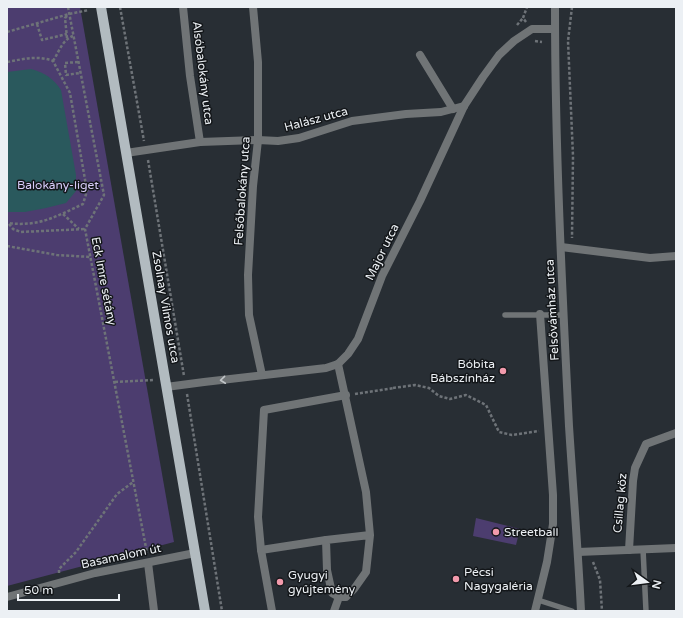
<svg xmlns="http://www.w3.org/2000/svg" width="683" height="618" font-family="'Varela Round',sans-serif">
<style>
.green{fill:#4c3d6f}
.water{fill:#2a595d}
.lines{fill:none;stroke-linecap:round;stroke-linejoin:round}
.path{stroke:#6e7378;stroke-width:2.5;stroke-dasharray:3 2;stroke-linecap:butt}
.service{stroke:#707476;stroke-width:5.5}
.pedestrian{stroke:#707476;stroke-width:8}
.minor{stroke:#707476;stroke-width:8}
.tertiary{stroke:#707476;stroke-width:8}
.primary{stroke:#b2bbc0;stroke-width:10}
.oneway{stroke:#c1c5c8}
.poi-dot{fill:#f29aac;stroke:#131619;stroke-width:1.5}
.labels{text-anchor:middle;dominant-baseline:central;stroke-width:3;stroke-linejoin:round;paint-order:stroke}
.street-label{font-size:12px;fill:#ecf0f4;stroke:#131619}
.park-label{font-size:12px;fill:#d8ccf9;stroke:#131619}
.poi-label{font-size:12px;fill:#ecf0f4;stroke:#131619;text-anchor:start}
</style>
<rect width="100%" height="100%" fill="#282e34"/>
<g class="green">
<polygon points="7,7 80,7 174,542 7,586"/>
<polygon points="476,518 520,529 516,545 473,536"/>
</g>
<path class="water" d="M31,69c14,4 22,9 30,21l15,85v16l-10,12 -20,5 -21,4h-18v-140z"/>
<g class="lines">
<g class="path">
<polyline points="68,7 104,195 85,229 147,553"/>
<polyline points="120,7 144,141"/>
<polyline points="572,7 568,41 573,156 572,238"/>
<polyline points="526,22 523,18 527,7"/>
<polyline points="37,24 42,40 67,34"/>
<polyline points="517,25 523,18"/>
<polyline points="7,32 69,14 89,10"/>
<polyline points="67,38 65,18 68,15"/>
<polyline points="535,41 542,42"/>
<path d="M53,61c6,-9 9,-21 20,-25"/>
<path d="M7,62c17,-3 30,-7 46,-1l17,32 17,98 -4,13c-28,13 -44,23 -76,19"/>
<polyline points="78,62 65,63 66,75 80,73"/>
<polyline points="148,160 184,376"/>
<polyline points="63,214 79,229"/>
<polyline points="9,224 13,229 21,232 85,229"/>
<polyline points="7,246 57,255 91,257"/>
<polyline points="115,382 154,380"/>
<polyline points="393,388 415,385 429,388 439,396 450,399 466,395 486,405 499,432 512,435 539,431"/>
<polyline points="187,394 222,611"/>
<polyline points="355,394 394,388"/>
<polyline points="593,562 600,580 602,611"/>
<polyline points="59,573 59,569 76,552 117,494 133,482"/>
</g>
<g class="service">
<polyline points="505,315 564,315"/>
<polyline points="643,549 646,611"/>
<polyline points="538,600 572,611"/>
</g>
<g class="pedestrian">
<polyline points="338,364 366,492 370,535 366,572 354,589 346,597 339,597 332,593 327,570 326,540 370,535"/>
<polyline points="261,550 326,540"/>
<polyline points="148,563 154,611"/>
<polyline points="272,611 261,550 258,517 264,410 346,395"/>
<polyline points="334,611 339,597"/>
<polyline points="535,611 547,562 553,524 553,495 540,314"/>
</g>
<g class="minor">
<polyline points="183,7 190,76 200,142"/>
<polyline points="253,7 258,62 258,140 253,186 248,275 249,315 262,375"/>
<polyline points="420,55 453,109"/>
<polyline points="126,153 200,142 258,140 278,141 299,138 352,121 406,114 441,112 464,106"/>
<polyline points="561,247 650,258 676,256"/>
<polyline points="166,387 204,382 326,368 338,364 348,354 358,339 382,276 420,201 464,106 483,77 499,55 514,41 532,29 555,29"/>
<polyline points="629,550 633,481 635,468 646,444 676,433"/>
<polyline points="578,552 676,548"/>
<polyline points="7,597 95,573 195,553"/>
</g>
<path class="tertiary" d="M555,7c0,140 7,280 14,419 4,62 9,123 12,185"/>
<polyline class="primary" points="101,7 205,611"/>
</g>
<defs><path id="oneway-chevron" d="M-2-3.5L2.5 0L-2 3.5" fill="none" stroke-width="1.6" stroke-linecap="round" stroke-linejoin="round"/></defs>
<use class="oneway" href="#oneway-chevron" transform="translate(223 380) rotate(174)"/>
<g class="poi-dot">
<circle cx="503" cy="371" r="4"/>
<circle cx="496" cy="532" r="4"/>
<circle cx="456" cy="579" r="4"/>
<circle cx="280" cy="582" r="4"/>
</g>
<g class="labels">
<g class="street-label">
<text transform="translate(203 73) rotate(83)">Alsóbalokány utca</text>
<text transform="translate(316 119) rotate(-15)">Halász utca</text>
<text transform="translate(242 191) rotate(-86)">Felsőbalokány utca</text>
<text transform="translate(382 252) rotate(-64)">Major utca</text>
<text transform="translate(104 281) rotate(79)">Eck Imre sétány</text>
<text transform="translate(166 307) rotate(80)">Zsolnay Vilmos utca</text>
<text transform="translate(552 310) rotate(-93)">Felsővámház utca</text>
<text transform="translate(620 503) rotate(-85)">Csillag köz</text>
<text transform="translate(121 556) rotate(-12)">Basamalom út</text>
</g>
<g class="park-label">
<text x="58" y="185">Balokány-liget</text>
</g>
<g class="poi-label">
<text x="495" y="364" text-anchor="end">Bóbita<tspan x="495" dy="14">Bábszínház</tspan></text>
<text x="504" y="532">Streetball</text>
<text x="464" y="572">Pécsi<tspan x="464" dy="14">Nagygaléria</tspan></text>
<text x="288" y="575">Gyugyi<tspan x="288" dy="14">gyűjtemény</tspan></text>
</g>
</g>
<rect width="683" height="618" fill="none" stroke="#ecf0f4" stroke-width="16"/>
<g transform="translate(647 582) rotate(104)" stroke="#131619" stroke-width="3" paint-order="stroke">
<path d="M0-3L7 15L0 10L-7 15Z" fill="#ecf0f4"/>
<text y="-6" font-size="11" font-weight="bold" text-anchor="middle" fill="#ecf0f4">N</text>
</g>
<path d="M18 594v6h101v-6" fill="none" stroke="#ecf0f4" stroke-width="2"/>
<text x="24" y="594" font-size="12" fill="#ecf0f4" stroke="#131619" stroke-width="3" paint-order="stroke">50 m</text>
</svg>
